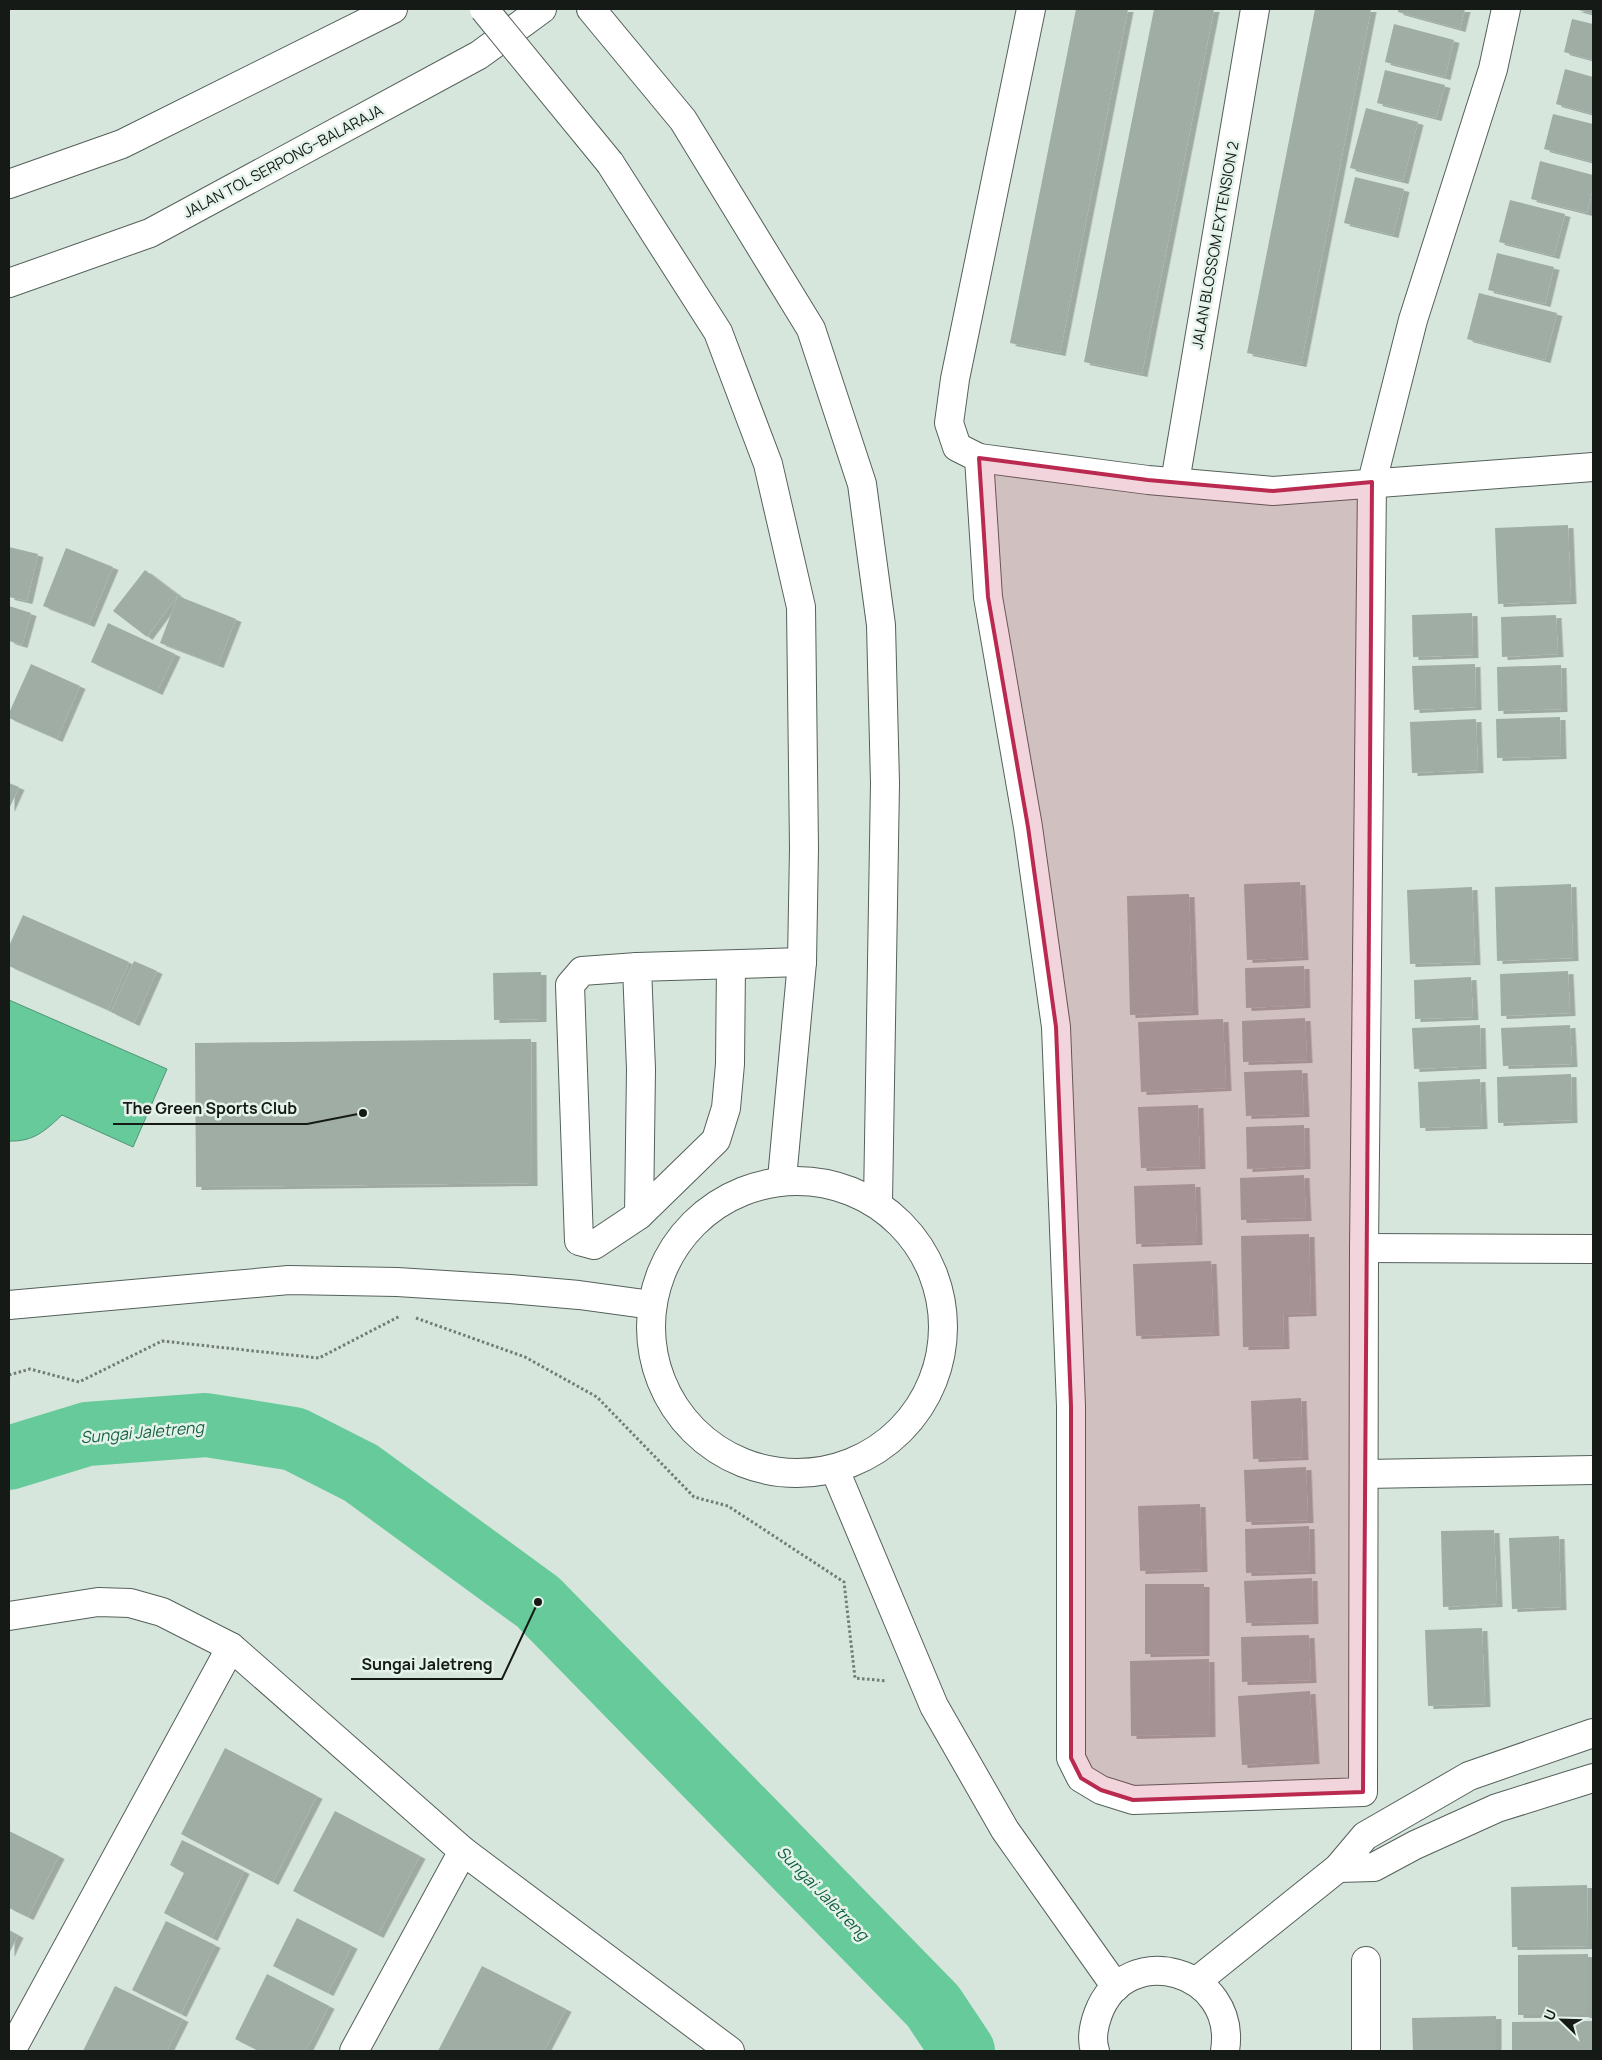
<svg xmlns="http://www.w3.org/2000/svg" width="1602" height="2060" font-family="Manrope,sans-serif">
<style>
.water{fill:#67ca9a;stroke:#4e9573}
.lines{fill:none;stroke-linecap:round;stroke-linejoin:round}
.river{stroke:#67ca9a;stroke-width:64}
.building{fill:#9fada5;filter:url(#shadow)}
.minor-casing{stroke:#54615a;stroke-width:30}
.motorway-casing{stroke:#54615a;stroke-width:30}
.path{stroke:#727c76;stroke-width:3;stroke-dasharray:2.5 2.5;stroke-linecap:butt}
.minor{stroke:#fff;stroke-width:28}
.motorway{stroke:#fff;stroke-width:28}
.minor-bridge-casing{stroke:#54615a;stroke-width:30;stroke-linecap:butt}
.minor-bridge{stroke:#fff;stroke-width:28}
.marked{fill:#ba2a50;fill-opacity:0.2;stroke:#ba2a50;stroke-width:4;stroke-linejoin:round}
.labels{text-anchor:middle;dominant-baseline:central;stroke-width:5;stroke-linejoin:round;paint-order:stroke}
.street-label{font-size:15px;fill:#151a17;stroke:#e4f3ea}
.water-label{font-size:16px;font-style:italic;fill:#156042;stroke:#e4f3ea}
.leader{fill:none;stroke:#151a17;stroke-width:2}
.callout-dot{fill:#151a17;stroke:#e4f3ea;stroke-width:2}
.callout-label{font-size:16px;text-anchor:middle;font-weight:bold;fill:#151a17;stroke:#e4f3ea;stroke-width:5;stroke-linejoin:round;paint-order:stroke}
</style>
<defs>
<filter id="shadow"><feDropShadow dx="5.5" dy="3" stdDeviation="0" flood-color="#0004"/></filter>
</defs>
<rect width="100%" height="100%" fill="#d7e6dd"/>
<path class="water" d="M9,1000l158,69 -34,78 -71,-32c-17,16 -29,27 -53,26z"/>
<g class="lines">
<polyline class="river" points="9,1458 87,1434 206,1425 294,1439 361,1473 538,1602 933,2006 963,2051"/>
</g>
<g class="building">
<polygon points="1076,9 1128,9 1060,353 1010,343"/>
<polygon points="1154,9 1214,9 1142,374 1084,362"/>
<polygon points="1315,9 1371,9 1301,364 1247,353"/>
<polygon points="1398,9 1465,9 1460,29 1398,12"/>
<polygon points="1575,9 1593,9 1593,14"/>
<polygon points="1572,19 1593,24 1593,60 1564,52"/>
<polygon points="1394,24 1454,40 1445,77 1385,62"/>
<polygon points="1565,69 1593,77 1593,114 1556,104"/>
<polygon points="1385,70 1445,85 1436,118 1377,103"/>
<polygon points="1366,108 1418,122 1403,181 1350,168"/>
<polygon points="1553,114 1593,124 1593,162 1544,149"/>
<polygon points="1540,161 1593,175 1593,188 1587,213 1531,199"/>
<polygon points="1355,177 1404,189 1393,235 1344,223"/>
<polygon points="1510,200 1565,214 1554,256 1499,242"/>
<polygon points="1497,253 1554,267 1545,304 1488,290"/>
<polygon points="1479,293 1557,313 1545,360 1467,339"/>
<polygon points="1568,525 1571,601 1498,604 1495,528"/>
<polygon points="9,547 38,554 27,601 9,597"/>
<polygon points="66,548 113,567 89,624 43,606"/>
<polygon points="145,570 178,595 147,637 113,611"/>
<polygon points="178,596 236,619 218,665 160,643"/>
<polygon points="9,606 31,613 22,645 9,641"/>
<polygon points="1472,613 1473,655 1413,657 1412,615"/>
<polygon points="1556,615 1558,654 1502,657 1501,617"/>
<polygon points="108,623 175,654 157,692 91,662"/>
<polygon points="31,664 80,686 57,739 9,718 9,713"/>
<polygon points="1475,664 1476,707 1414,710 1412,666"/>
<polygon points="1561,665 1562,709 1498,711 1497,667"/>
<polygon points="1560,717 1561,756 1497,758 1496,719"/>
<polygon points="1476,719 1478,770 1412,773 1410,722"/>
<polygon points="9,783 19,787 9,809"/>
<polygon points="1300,882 1303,957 1247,960 1244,884"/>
<polygon points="1571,884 1573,958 1497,961 1495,887"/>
<polygon points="1472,887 1475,962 1410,964 1407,890"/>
<polygon points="1189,894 1193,1012 1130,1015 1127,896"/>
<polygon points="23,915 129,962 108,1010 9,966 9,946"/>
<polygon points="134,961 157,971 134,1023 111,1012"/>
<polygon points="1304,966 1305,1005 1246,1008 1245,968"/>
<polygon points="1568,971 1570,1013 1501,1016 1500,974"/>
<polygon points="541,972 541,1019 494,1020 493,973"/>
<polygon points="1471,977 1473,1017 1415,1019 1414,980"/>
<polygon points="1305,1018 1307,1060 1243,1062 1242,1021"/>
<polygon points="1223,1019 1226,1088 1141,1092 1138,1022"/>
<polygon points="1480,1025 1481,1066 1414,1069 1412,1028"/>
<polygon points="1570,1025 1572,1064 1503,1066 1501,1028"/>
<polygon points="531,1039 532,1183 196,1187 195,1043"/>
<polygon points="1302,1070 1304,1114 1246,1116 1244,1072"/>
<polygon points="1571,1074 1572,1120 1498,1123 1497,1077"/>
<polygon points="1480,1079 1482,1126 1420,1128 1418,1082"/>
<polygon points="1198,1105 1200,1166 1141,1168 1138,1107"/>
<polygon points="1304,1125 1305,1166 1247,1169 1246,1127"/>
<polygon points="1304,1175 1306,1218 1241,1220 1240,1178"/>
<polygon points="1195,1184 1197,1242 1136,1244 1134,1186"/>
<polygon points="1309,1234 1311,1313 1283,1314 1284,1346 1243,1347 1241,1236"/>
<polygon points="1211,1261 1214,1333 1136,1336 1133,1264"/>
<polygon points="1301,1398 1303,1457 1253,1459 1251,1401"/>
<polygon points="1306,1467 1308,1520 1246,1522 1244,1470"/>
<polygon points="1200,1504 1202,1569 1140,1571 1138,1506"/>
<polygon points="1309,1526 1310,1571 1246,1573 1245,1529"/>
<polygon points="1494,1530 1497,1604 1443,1607 1441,1531"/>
<polygon points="1559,1536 1561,1607 1512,1609 1509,1538"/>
<polygon points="1312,1578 1313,1621 1246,1623 1244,1581"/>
<polygon points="1145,1584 1204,1584 1204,1653 1145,1654"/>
<polygon points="1482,1628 1485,1704 1428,1706 1425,1630"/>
<polygon points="1309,1635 1311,1680 1242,1682 1241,1637"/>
<polygon points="1209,1659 1210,1734 1131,1736 1130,1661"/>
<polygon points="1310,1691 1314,1761 1242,1765 1238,1696"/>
<polygon points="225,1748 317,1796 273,1882 181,1834"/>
<polygon points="335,1811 420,1856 378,1935 293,1891"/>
<polygon points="9,1831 59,1856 28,1917 9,1908"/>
<polygon points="182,1840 244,1871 212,1938 164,1913 184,1873 170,1865"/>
<polygon points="1587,1885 1588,1946 1512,1947 1511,1887"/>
<polygon points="297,1918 352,1946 328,1993 273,1966"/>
<polygon points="166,1921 215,1945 181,2014 132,1990"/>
<polygon points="9,1930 18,1935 9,1954"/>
<polygon points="1588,1954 1588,2015 1518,2015 1518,1955"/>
<polygon points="482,1966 566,2009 544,2051 438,2051"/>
<polygon points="267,1974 329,2006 306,2051 259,2051 235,2039"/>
<polygon points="115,1986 183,2019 167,2051 83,2051"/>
<polygon points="1496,2016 1496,2051 1413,2051 1412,2018"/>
<polygon points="1593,2021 1593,2051 1512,2051 1512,2022"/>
</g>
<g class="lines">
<g class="minor-casing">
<g id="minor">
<polyline points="591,9 683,120 811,329 862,484 881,625 885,783 878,1202"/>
<polyline points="1031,9 955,379 949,423 957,447 979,458 988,597 1028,827 1056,1027 1071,1406 1071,1758 1081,1778 1101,1790 1133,1800 1363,1792 1364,1248 1372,482 1413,320 1493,69 1506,9"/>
<polyline points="610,163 718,332 768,464 801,607 804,848 802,962 782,1179"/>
<polyline points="979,458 1148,480 1273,491 1593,467"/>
<polyline points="1175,482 1255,9"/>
<polyline points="637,967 582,971 570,985 579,1241 594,1245 639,1215 716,1140 726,1108 730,1064 731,965"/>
<circle cx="797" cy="1327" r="146"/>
<polyline points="639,1215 641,1069 637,967 802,962"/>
<polyline points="1364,1248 1593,1249"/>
<polyline points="9,1305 289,1280 397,1282 510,1289 579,1295 652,1305"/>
<polyline points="835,1470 934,1706 1005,1830 1116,1987"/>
<polyline points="1364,1474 1593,1470"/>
<polyline points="9,1616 98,1602 130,1603 162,1612 231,1647 463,1851 730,2051"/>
<polyline points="1338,1868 1374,1867 1415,1845 1497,1808 1593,1778"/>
<polyline points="1366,1961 1366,2051"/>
<polyline points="1197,1981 1338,1868 1365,1836 1469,1776 1593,1733"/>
<polyline points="11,2051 231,1647"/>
<polyline points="354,2051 463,1851"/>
<path d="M1095,2051c-4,-12 -1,-26 3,-37 28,-76 140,-44 127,37"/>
</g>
</g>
<g class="motorway-casing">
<g id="motorway">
<polyline points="9,184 122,144 393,9"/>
<polyline points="9,283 150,233 479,55 542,9"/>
</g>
</g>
<g class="path">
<polyline points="416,1318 525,1357 597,1397 694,1497 728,1506 844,1582 855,1678 887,1681"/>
<polyline points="9,1375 30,1369 79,1382 162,1341 319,1358 400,1316"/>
</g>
<use href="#minor" class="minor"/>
<use href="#motorway" class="motorway"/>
<g class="minor-bridge-casing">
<polyline id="minor-bridge" points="484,9 610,163"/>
</g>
<use href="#minor-bridge" class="minor-bridge"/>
</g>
<path class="marked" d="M979,458l169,22 125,11 99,-9 -9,1310 -230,8 -32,-10 -20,-12 -10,-20v-352l-15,-379 -28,-200 -40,-230z"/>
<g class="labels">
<g class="street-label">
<text transform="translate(283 161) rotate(-28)">JALAN TOL SERPONG–BALARAJA</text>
<text transform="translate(1215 245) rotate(-80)">JALAN BLOSSOM EXTENSION 2</text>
</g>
<g class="water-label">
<text transform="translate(142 1432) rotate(-5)">Sungai Jaletreng</text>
<text transform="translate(823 1893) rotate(46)">Sungai Jaletreng</text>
</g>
</g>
<path class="leader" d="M363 1113L307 1124H113M538 1602L502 1679H351"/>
<g class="callout-dot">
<circle cx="363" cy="1113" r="5"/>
<circle cx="538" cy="1602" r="5"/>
</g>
<g class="callout-label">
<text x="210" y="1114">The Green Sports Club</text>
<text x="427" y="1670">Sungai Jaletreng</text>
</g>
<rect width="1602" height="2060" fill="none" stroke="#151a17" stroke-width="20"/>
<g transform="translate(1562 2020) rotate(293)" stroke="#e4f3ea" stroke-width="4" paint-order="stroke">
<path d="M0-4L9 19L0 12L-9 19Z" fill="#151a17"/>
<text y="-8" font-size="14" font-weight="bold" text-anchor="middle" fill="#151a17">U</text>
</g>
</svg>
